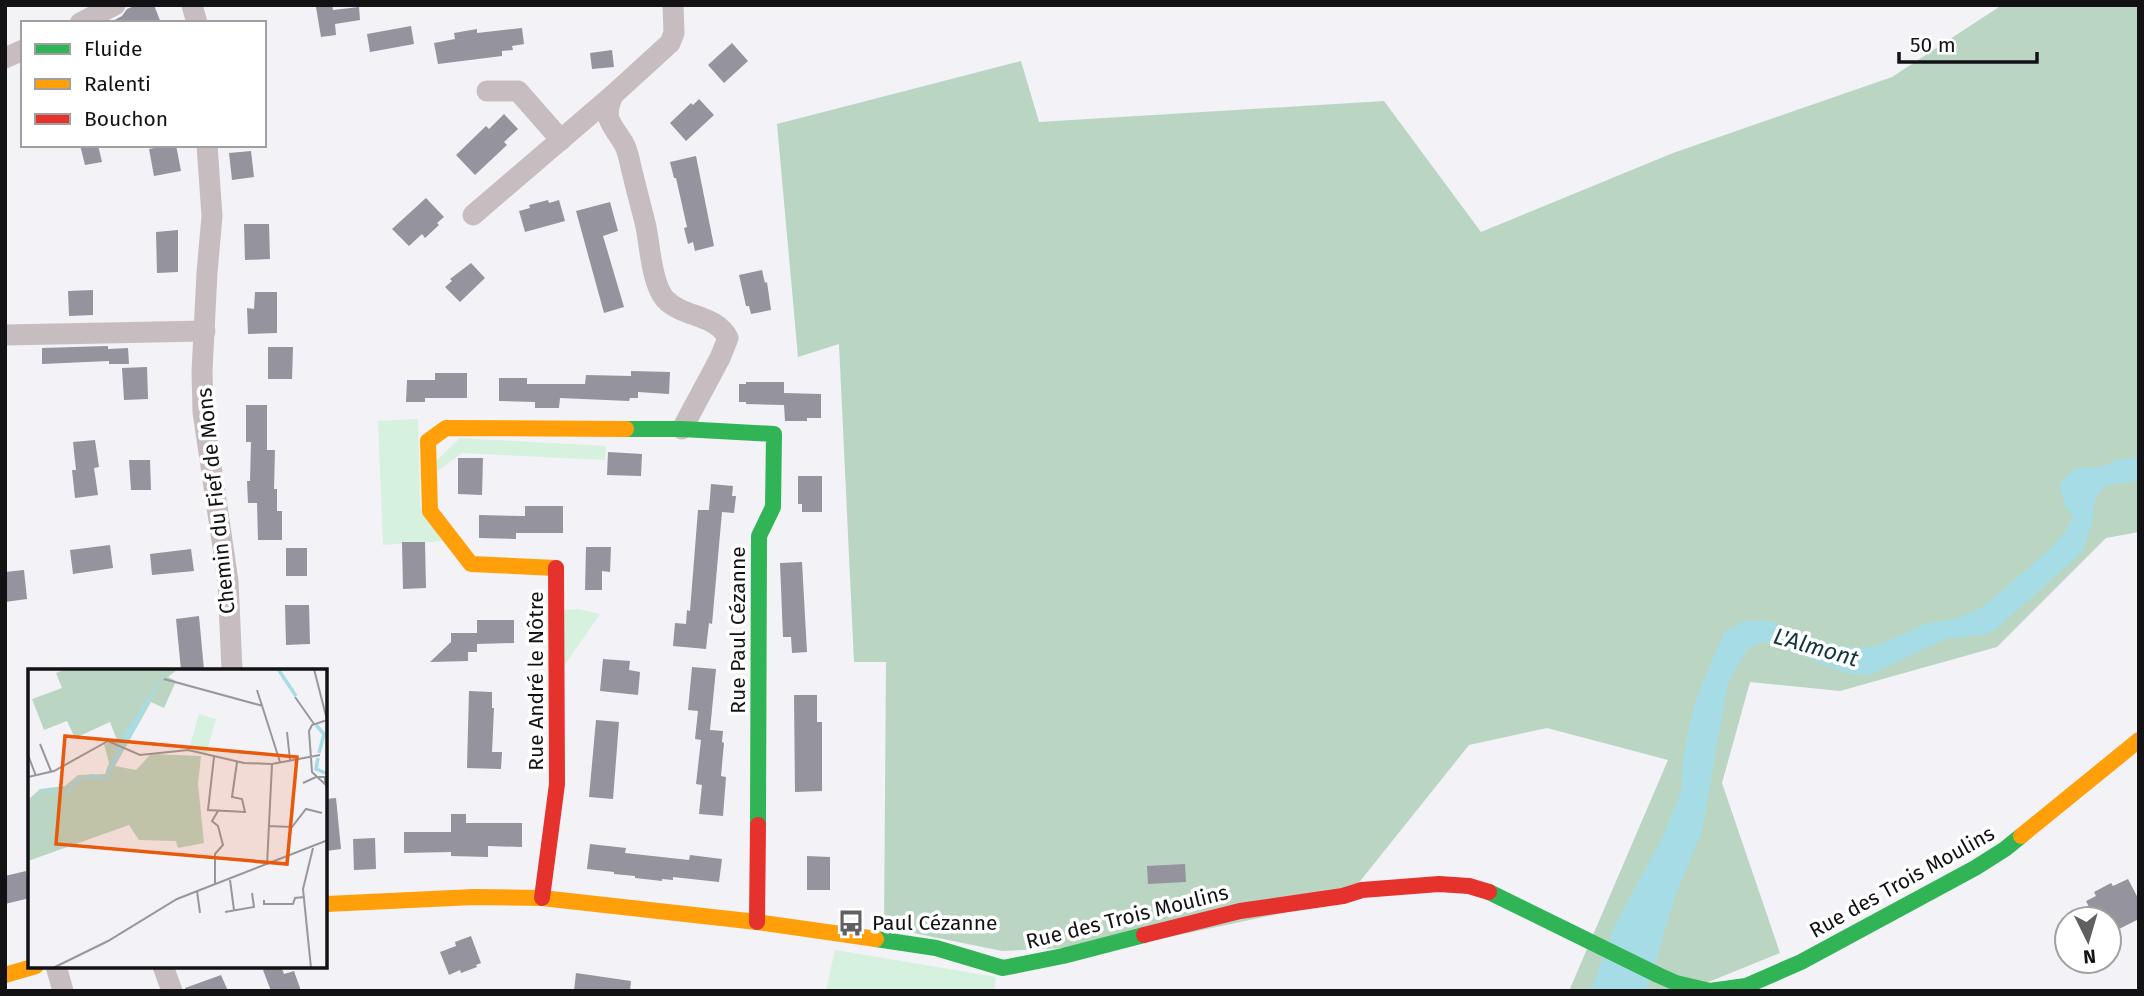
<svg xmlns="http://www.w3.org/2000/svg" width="2144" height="996" font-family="'Fira Sans',sans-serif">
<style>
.green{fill:#d6f1de}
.forest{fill:#bad6c3}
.water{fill:#a6dce5}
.building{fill:#94939e}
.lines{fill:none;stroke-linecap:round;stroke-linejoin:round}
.street{stroke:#c7bdc0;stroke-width:21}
.fast{stroke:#30b455;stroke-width:16}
.slow{stroke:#ff9f0a;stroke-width:16}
.jam{stroke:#e5322d;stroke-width:16}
.labels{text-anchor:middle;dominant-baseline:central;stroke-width:7;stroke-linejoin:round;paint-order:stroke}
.street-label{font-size:21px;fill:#121214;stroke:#fff}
.poi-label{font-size:21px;fill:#121214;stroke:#fff;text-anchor:start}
.water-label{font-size:23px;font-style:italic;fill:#10363b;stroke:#fff}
.inset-river{fill:none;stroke:#a6dce5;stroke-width:3.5}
.inset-road{fill:none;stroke:#98989c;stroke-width:2}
.view{fill:#e8590c;fill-opacity:0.15;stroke:#e8590c;stroke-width:3.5}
.inset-edge{fill:none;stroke:#121214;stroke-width:3.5}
</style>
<rect width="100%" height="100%" fill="#f2f2f7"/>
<g class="green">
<polygon points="418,419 420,508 443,541 383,545 378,421"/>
<polygon points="460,438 606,446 605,460 462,453 435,473 434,463"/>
<polygon points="578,609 600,614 564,666 562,610"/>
<polygon points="835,950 996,977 994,991 826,991"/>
</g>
<polygon class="forest" points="2002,5 2139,5 2139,532 2106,538 1997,647 1840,691 1750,682 1722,783 1780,953 1686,991 1569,991 1668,760 1547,728 1469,745 1345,900 1131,945 1002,951 884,927 886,662 854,662 839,344 798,357 777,124 1021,61 1039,122 1384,101 1481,232 1673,153 1892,77"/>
<polygon class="water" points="2139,457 2139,481 2106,485 2095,498 2092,523 2082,552 1995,630 1983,635 1945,639 1870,675 1849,674 1772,644 1761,642 1748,649 1728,682 1702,832 1676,894 1648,987 1639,991 1591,991 1613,929 1663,836 1681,791 1683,758 1694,704 1724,632 1744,621 1771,621 1786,630 1837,645 1858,648 1876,646 1925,624 1955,619 1984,606 2047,552 2065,532 2073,517 2065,506 2059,484 2075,468 2102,467 2115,460"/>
<g class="building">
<polygon points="137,5 154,5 161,23 109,23 122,16 127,9"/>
<polygon points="332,5 333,10 359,7 360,20 335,24 336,35 321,37 316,7"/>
<polygon points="411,26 414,44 370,52 367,34"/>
<polygon points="522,28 524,44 512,46 513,50 502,51 502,56 438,64 434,43 455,39 454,33 477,29 477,33"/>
<polygon points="732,43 748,61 724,83 708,65"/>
<polygon points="612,50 614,67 592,69 590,53"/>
<polygon points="699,99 714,115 686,141 670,123 691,103 693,105"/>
<polygon points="504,114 518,129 504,142 507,145 475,175 456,155 486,126 489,129"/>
<polygon points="80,145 98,145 102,162 85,165"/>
<polygon points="169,145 176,145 181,171 154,176 149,149"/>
<polygon points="251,151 254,177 232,180 229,153"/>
<polygon points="696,156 714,246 695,251 693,242 688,244 684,228 687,227 676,178 674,178 670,162"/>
<polygon points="426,198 444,217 437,223 439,225 425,238 422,234 409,246 392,229"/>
<polygon points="548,200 549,203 559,200 565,221 525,232 519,211 530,208 529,205"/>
<polygon points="610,202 618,231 603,236 624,307 604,313 576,211"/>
<polygon points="244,224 269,224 270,259 245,260"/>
<polygon points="178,230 178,272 157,273 156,232"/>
<polygon points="471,263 485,278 460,302 445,287 452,281 450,279"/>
<polygon points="762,270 765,283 767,282 771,310 751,314 749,306 746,306 739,275"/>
<polygon points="93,290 93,315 69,316 68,291"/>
<polygon points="255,292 277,292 277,333 248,334 247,308 254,309"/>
<polygon points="108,346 108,349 128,348 129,364 109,364 109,361 42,364 42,348"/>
<polygon points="268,347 293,347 292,379 268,379"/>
<polygon points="147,367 148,399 124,400 122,368"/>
<polygon points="631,371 670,372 669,394 638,392 638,398 630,398 629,401 560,398 559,408 535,408 535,402 499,401 499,378 527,378 527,384 585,384 586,375 631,376"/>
<polygon points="435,373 467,373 467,398 425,398 425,402 406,402 407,380 435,380"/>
<polygon points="746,382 784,382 784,393 821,394 821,418 807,418 807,421 785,421 784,405 746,404 746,402 739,402 739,384 746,384"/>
<polygon points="246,405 267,405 267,450 275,450 274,489 277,489 277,511 282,511 282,540 258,540 257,503 248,503 247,481 250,481 251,442 246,442"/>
<polygon points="95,440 99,467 94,468 98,495 75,498 72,470 76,470 73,442"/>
<polygon points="608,452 642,454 641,476 607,475"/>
<polygon points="458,458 483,458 482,495 458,494"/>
<polygon points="129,460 150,460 151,490 131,490"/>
<polygon points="798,476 822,476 822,512 802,512 802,504 798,504"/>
<polygon points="711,484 733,486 732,496 736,496 734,513 722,512 712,624 709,623 706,649 673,646 675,623 686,624 687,610 690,611 698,510 709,510"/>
<polygon points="525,506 563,506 563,533 516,533 516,539 479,538 479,515 525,516"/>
<polygon points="402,542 425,542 426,588 403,589"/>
<polygon points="110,545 113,568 73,574 70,550"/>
<polygon points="586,547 611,547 610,572 602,571 602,590 585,590"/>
<rect x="286" y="548" width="21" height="28"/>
<polygon points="191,549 194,571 152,575 150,554"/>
<polygon points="802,562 807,652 792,653 791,637 783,637 780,563"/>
<polygon points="24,570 27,599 5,602 5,572"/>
<polygon points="285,605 309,605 310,644 286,645"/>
<polygon points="199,616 204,670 181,670 176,619"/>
<polygon points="477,620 514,620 514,643 477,644"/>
<polygon points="451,633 477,633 477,652 468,652 468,661 430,662 451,642"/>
<polygon points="603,659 630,661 629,670 640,672 638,695 600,691"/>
<polygon points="692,667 716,669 710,730 723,731 722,742 724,743 721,776 726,777 723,816 699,814 702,785 696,784 701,740 695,739 698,711 688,710"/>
<polygon points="469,691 492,692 492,708 494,708 492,752 502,752 501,769 467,768"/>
<polygon points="794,695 817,695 817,722 822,722 822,791 795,792"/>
<polygon points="596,720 619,722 613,799 589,797"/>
<polygon points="336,798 341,849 326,851 326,799"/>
<polygon points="451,814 466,814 466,823 522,823 522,847 488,846 488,857 451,856 451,852 404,853 404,832 451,832"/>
<polygon points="375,838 376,869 354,870 353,839"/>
<polygon points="590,844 626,848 625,853 689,860 690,855 722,859 719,882 673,877 673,880 662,879 662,881 635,878 635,876 614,874 614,872 587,869"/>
<polygon points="807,856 830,857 830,890 807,890"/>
<polygon points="1185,864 1186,882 1148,884 1147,866"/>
<polygon points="26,871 30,898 5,904 5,876"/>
<polygon points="2128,879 2139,900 2139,919 2109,934 2109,919 2095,919 2086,901 2096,896 2094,892 2111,883 2113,886"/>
<polygon points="471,936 481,963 476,965 477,967 461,973 460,970 449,975 440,952 456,946 455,942"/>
<polygon points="273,966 281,966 284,974 294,971 301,991 271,991 263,970"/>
<polygon points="576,973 631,981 630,991 574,991"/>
<polygon points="221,975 228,991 185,991 185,988"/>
</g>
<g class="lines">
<g class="street">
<polyline points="192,5 197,23"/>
<path d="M673,5l1,28 -4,10 -57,52c-11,26 -1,28 11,49 5,9 6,21 9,31 4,17 9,35 13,52 4,20 6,57 19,72 18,19 51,15 63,39l-8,20 -38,71"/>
<polyline points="80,23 115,5"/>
<polyline points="5,58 23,50"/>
<polyline points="487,91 518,91 561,140"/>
<polyline points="207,145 212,216 207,273 202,371 203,412 228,581 232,670"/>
<polyline points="473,215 613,95"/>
<polyline points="5,335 205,331"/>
<polyline points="56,966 63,991"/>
<polyline points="163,966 172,991"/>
</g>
<g class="fast">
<polyline points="626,429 682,429 774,434 773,507 759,536 758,825"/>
<polyline points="1489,892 1658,975 1676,983 1710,991 1746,986 1801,962 1975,868 2005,849 2021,836"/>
<polyline points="876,939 936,948 1003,968 1063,956 1144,935"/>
</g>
<g class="slow">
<polyline points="556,568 471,564 430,511 428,441 446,428 626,429"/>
<polyline points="2021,836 2139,740"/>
<polyline points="326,904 474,897 542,898 757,922 876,939"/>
<polyline points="5,975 36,966"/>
</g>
<g class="jam">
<polyline points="542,898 557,784 556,568"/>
<polyline points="757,922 758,825"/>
<polyline points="1144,935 1240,911 1343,896 1362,890 1439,884 1469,886 1489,892"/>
</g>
</g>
<defs>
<g id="bus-bare" transform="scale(2.1)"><path d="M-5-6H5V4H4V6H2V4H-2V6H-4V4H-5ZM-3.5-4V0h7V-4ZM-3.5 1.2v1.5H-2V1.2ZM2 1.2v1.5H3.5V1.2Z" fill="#606063" stroke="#fff" stroke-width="2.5" paint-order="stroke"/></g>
</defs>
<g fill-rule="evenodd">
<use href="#bus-bare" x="851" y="923"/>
</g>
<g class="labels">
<g class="street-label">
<text transform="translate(216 501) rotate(-96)">Chemin du Fief de Mons</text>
<text transform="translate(738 630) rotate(-90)">Rue Paul Cézanne</text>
<text transform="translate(536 681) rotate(-90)">Rue André le Nôtre</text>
<text transform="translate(1902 882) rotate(-29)">Rue des Trois Moulins</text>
<text transform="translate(1127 917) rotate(-14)">Rue des Trois Moulins</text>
</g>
<g class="poi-label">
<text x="872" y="923">Paul Cézanne</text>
</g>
<g class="water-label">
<text transform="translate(1816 647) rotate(16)">L'Almont</text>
</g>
</g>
<g transform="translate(28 669)">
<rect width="299" height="299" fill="#f2f2f7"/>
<path d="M171,45l17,5 -10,35 -17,-5z" fill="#d6f1de"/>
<path d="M38,0h112l-10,8 8,4 -12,27 -13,-6 -36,64 21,4 15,-16 50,2 -3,28 6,59 -26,5 -2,-7 -37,-1 -10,-15 -101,36v-61l12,-11 25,-3 13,-11 27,-1 4,-11 -5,-19 13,-4 -7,-18 -35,16 -8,-17 -23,9 -12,-31 30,-11 -6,-15z" fill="#bad6c3"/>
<path d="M139,0l-60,111 -25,-1 -14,15 -25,-3 -15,14 15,-16 21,3 15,-15 13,-3 13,3 14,-35z" fill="#a6dce5"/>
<path class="inset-river" d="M250,0l18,27M288,56l8,9 -5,19M290,89l-2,11 12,5"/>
<path class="inset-road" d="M286,0l13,51M136,10l99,27M229,21l23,72M267,28l19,27M299,51l-15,5 -3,6 3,41 16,15M259,63l3,28M12,75l11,27M0,86l8,21M186,88l-6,53 37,2 -3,-13 -10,-2 5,-35M0,108l26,-6 54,-30 32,14 48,-5 56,13 28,1 48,-9M275,114l13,-6h9v7M240,157l24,1 14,-18 16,4M239,196l5,-101M202,211l4,30M187,216v-31l8,-9 -5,-19 -6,-5 6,-10M169,222l3,22M236,231v4h29l2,-6 9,-1M197,243l29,-5 -2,-14M25,299l55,-27 69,-42 151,-59M283,299l-8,-79 10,-41"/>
<path class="view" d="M37,67l232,21 -10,107 -231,-20z"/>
<rect width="299" height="299" class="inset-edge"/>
</g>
<rect width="2144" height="996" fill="none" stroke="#121214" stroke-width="14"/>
<rect x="21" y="21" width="245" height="126" fill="#ffffff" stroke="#a0a0a1" stroke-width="2"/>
<rect x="35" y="44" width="35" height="10" fill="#30b455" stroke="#a0a0a1" stroke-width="2"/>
<text x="84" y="56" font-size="21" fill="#121214">Fluide</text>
<rect x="35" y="79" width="35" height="10" fill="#ff9f0a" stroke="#a0a0a1" stroke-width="2"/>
<text x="84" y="91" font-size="21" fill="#121214">Ralenti</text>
<rect x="35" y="114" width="35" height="10" fill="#e5322d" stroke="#a0a0a1" stroke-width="2"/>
<text x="84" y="126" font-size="21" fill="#121214">Bouchon</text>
<g transform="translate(2088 940) rotate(175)"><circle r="33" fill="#ffffff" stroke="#a0a0a1" stroke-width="2"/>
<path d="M0-5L12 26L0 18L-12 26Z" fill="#606063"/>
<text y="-10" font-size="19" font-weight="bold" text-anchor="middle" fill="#121214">N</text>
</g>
<path d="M1899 52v10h138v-10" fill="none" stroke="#121214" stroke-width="3.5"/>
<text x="1910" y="52" font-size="21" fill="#121214" stroke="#ffffff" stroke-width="5" paint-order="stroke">50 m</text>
</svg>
